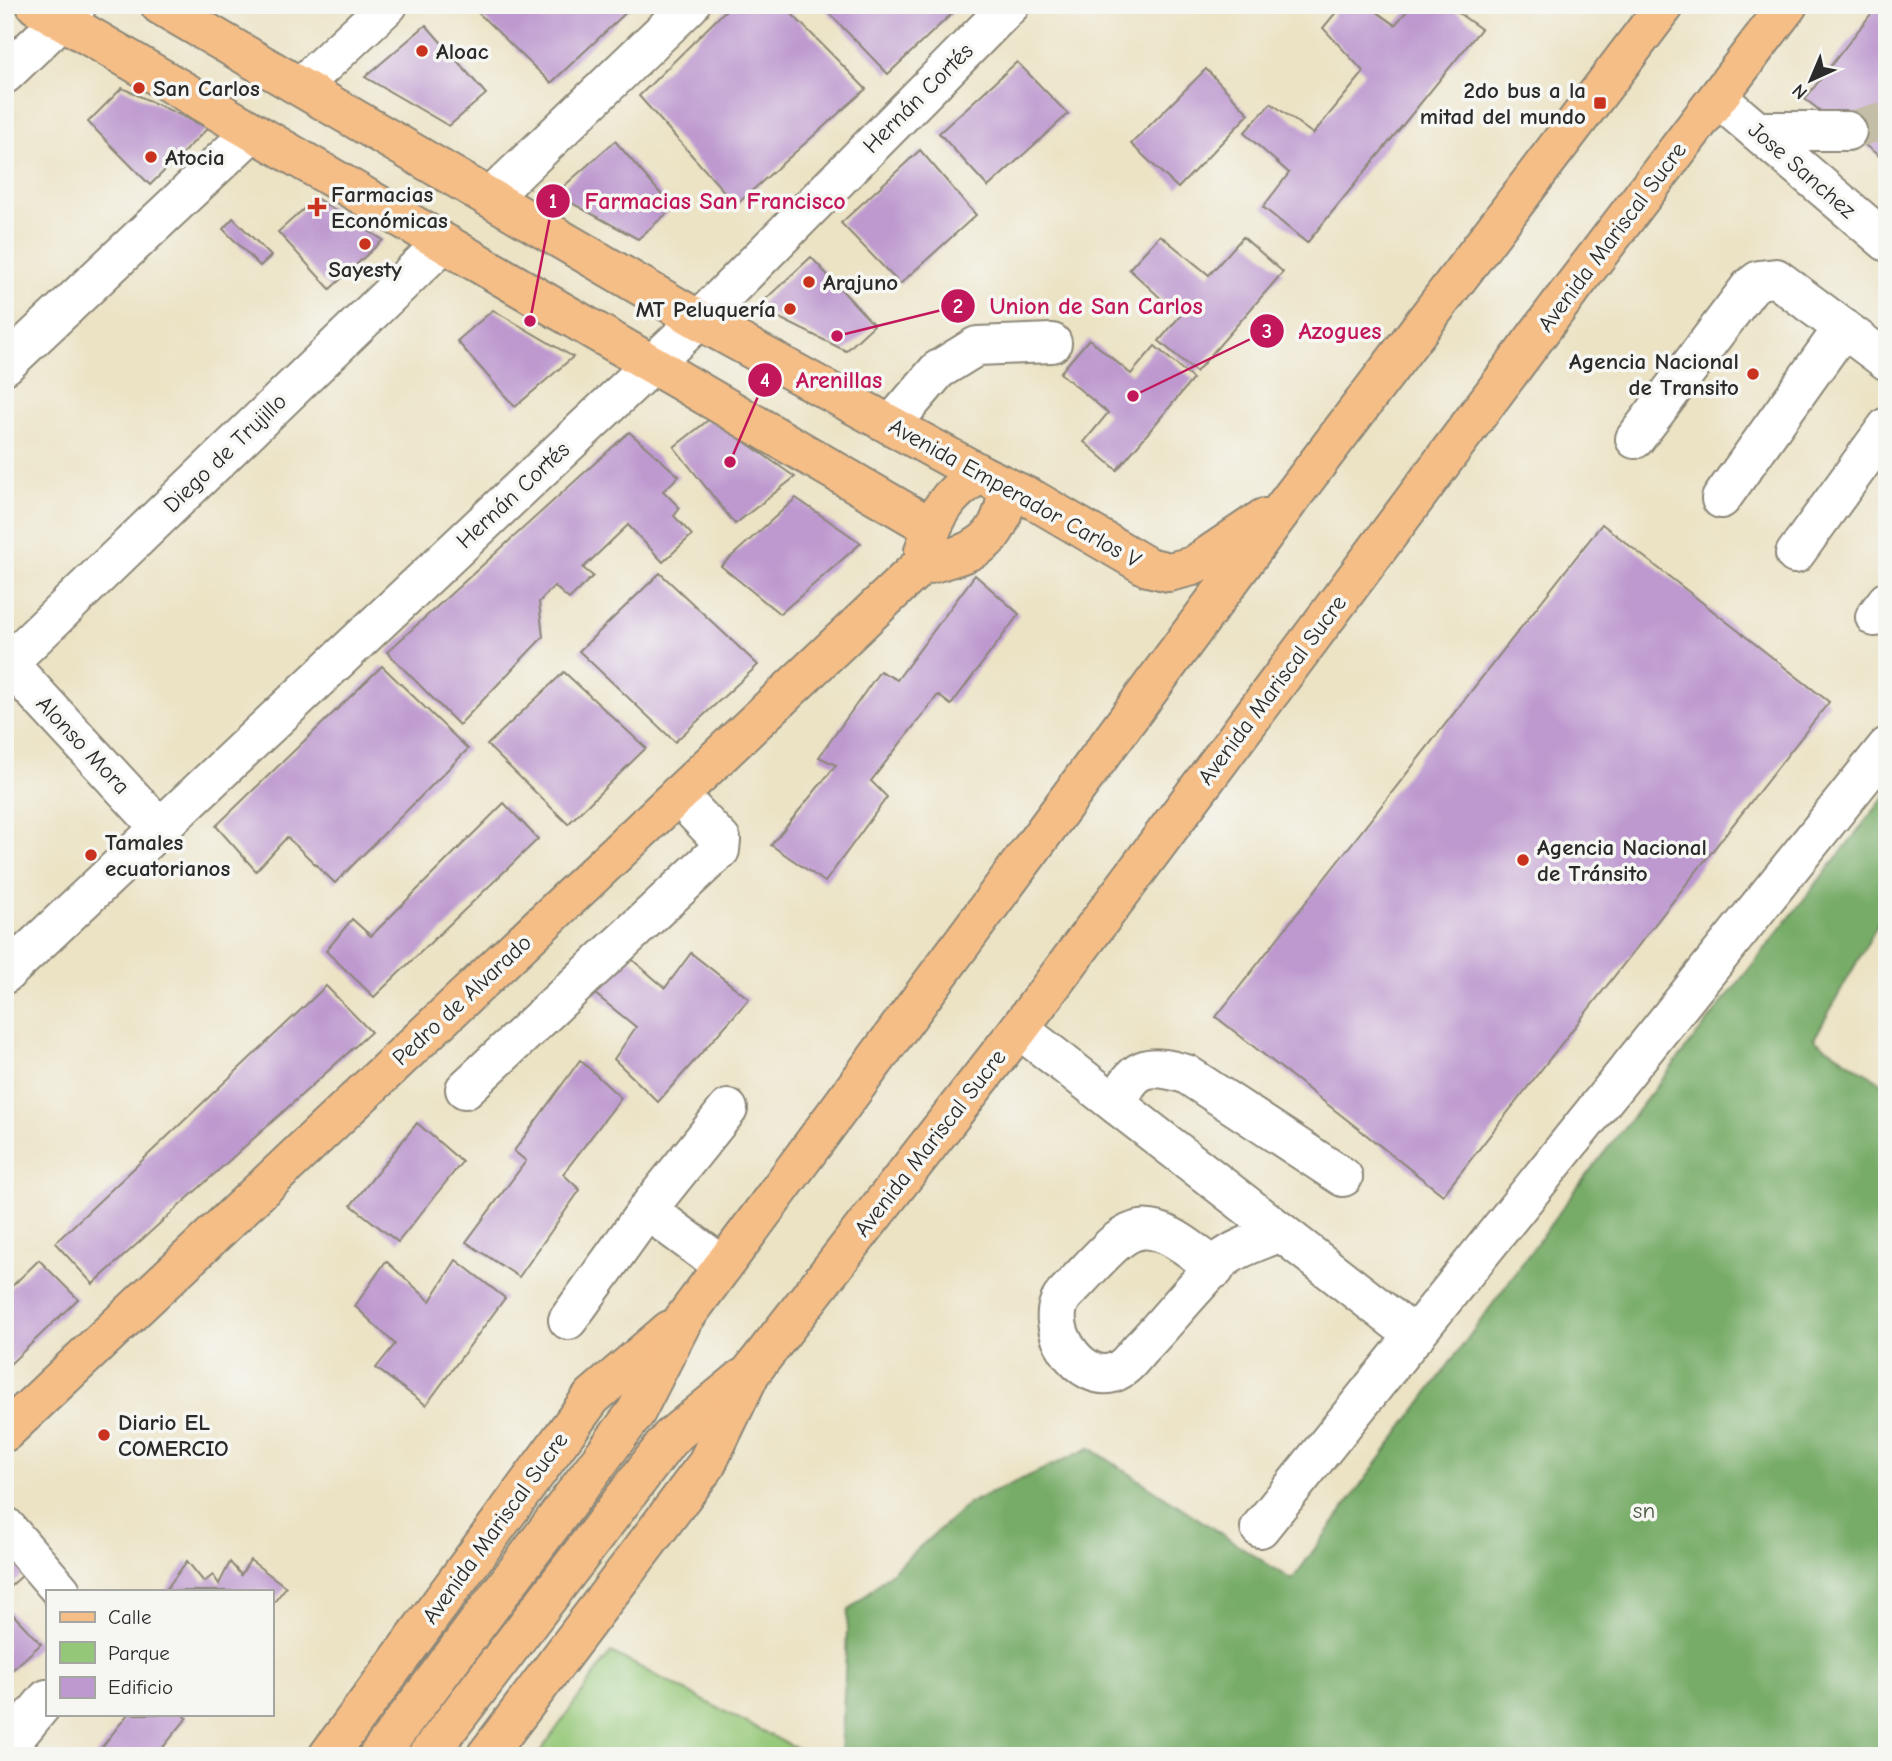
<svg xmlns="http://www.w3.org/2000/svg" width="1892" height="1761" font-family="'Comic Neue',sans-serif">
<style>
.green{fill:#94c777;stroke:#607951;stroke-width:2}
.forest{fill:#77ac68;stroke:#516c4a;stroke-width:2}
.building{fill:#bd99cf}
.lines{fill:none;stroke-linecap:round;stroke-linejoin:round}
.minor-tunnel{stroke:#c5bea6;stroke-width:38;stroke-dasharray:38 19;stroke-linecap:butt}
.minor-casing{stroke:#8c8778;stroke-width:42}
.major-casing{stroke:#8c8778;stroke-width:42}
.minor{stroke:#fff;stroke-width:38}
.major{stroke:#f6be87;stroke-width:38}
.poi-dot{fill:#c8321e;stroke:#f6f6f2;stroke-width:2.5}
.labels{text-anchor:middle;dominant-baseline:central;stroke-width:7;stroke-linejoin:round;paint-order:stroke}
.poi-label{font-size:23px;font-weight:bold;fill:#2b2b2b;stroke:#f6f6f2;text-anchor:start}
.street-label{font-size:23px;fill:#2b2b2b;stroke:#f6f6f2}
.park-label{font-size:23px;fill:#4a5a42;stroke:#f6f6f2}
.leader{fill:none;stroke:#c2185b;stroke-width:2.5}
.callout-dot{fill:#c2185b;stroke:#f6f6f2;stroke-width:2.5}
.mark-label{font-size:21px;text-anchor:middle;font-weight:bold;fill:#fff}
.callout-label{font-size:24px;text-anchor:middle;font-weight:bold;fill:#c2185b;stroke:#f6f6f2;stroke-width:7;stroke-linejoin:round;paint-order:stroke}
</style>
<rect width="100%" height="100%" fill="#f6f6f2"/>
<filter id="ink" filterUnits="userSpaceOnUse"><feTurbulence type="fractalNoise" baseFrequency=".0143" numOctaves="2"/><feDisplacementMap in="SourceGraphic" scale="14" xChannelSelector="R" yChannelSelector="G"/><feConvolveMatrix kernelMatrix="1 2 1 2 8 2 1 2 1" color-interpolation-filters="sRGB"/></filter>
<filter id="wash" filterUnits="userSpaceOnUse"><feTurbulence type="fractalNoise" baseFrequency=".00686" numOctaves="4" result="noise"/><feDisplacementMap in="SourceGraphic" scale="28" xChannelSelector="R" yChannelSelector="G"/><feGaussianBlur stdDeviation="1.57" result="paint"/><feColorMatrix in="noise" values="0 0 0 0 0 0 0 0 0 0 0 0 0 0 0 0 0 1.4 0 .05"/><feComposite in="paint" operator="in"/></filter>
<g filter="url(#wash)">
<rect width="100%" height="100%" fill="#ece3c5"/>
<polygon class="green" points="611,1652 810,1756 537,1756"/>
<polygon class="forest" points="1887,794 1887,908 1814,1039 1887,1086 1887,1756 841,1755 848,1611 969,1503 1090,1448 1292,1580 1585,1177"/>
<g id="blocks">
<g class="building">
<polygon points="470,5 634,5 551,83"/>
<polygon points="731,5 783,5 866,89 736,205 639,96"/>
<polygon points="821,5 961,5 888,74"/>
<polygon points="1342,5 1367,5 1395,25 1412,5 1447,5 1481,29 1307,243 1263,207 1289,173 1244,133 1271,103 1313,134 1364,72 1323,28"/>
<polygon points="1878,5 1887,5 1887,162 1805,99"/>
<polygon points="426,25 486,94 449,126 365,77"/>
<polygon points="1017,62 1068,114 988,187 939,133"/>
<polygon points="1206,69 1249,114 1178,188 1131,144"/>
<polygon points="122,88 208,128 150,185 88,122"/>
<polygon points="615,141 673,208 638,239 555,194"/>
<polygon points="920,150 976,215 900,284 841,223"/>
<polygon points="316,198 383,240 330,289 278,232"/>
<polygon points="233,218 271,256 260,266 223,229"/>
<polygon points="1160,235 1209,275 1243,237 1283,272 1196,372 1159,341 1180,316 1129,269"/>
<polygon points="811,257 874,325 846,351 757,307"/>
<polygon points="493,310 573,357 515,407 457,341"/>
<polygon points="1089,339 1131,374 1155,346 1193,379 1117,470 1084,442 1108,413 1060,373"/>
<polygon points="711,418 795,477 735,524 674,447"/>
<polygon points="629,432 679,476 663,491 680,508 674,516 692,535 663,562 628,525 583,568 593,576 569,599 554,586 539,602 543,637 459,725 387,652"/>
<polygon points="796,498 861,543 780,614 721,566"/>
<polygon points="1602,524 1829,702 1443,1195 1216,1017"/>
<polygon points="660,573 758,665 675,742 579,651"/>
<polygon points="975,575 1019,614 951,705 938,695 871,781 887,797 825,882 771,845 836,765 819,757 880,671 897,680"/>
<polygon points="382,666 468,749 335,883 287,837 256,871 216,826"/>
<polygon points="564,672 646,748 568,824 487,745"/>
<polygon points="504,803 538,839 374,997 326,951 352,919 371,936"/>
<polygon points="620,949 665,988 691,953 749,999 658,1102 614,1059 636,1027 589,989"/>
<polygon points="326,986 371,1032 93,1284 55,1243"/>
<polygon points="580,1060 621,1098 563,1174 580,1190 519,1277 466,1242 526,1161 514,1151"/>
<polygon points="417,1123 462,1162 398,1242 351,1205"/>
<polygon points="39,1260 78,1299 5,1369 5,1293"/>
<polygon points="456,1260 505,1298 426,1405 376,1368 395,1344 355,1306 386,1261 430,1301"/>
<polygon points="5,1539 32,1567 5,1591"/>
<polygon points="250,1560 286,1587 271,1606 271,1591 165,1591 187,1561 204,1582 213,1575 219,1584 230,1562 241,1575"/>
<polygon points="5,1606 41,1644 11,1671 5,1666"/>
<polygon points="128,1714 182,1714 187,1718 156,1756 95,1756"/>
</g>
</g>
</g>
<g filter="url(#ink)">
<use href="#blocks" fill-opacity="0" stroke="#8c8778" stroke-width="2"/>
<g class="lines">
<polyline class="minor-tunnel" points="1847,131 1887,120"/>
<g class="minor-casing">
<g id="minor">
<polyline points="5,74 77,5"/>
<polyline points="301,86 388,5"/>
<polyline points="1718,98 1887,242"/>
<polyline points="1757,131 1847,131"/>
<polyline points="491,197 690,5"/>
<polyline points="5,365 252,132"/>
<polyline points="891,425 938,370 977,346 1052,343"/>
<polyline points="1635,439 1750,287 1759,280 1776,278 1887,361"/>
<polyline points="1721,499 1843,328"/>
<polyline points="1795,554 1887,427"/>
<polyline points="1875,617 1887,601"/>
<polyline points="5,660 161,829"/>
<polyline points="8,663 442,244"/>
<polyline points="5,974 699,320 1010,5"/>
<polyline points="1019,1029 1415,1336"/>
<polyline points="465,1089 720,850 721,840 678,795"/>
<path d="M1117,1105c16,-40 31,-42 69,-31l157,103"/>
<polyline points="647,1210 728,1109"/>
<path d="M1215,1269c-80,-69 -87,-39 -149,24 -29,29 16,96 51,78 9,-4 17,-15 23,-22 27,-27 56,-66 83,-90 15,-12 40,-19 58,-27"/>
<polyline points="568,1320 647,1210 723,1266"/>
<polyline points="5,1526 61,1591"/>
<polyline points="1260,1528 1887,747"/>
<polyline points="5,1750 47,1699"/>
</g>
</g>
<g class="major-casing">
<g id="major">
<polyline points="36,5 931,527"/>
<polyline points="160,5 699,320 980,474 1034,500 1148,567 1169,572 1193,566 1264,518"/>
<path d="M924,551c11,-36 23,-58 56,-77"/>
<path d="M5,1432l914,-865c53,-16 81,-17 89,-79"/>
<polyline points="328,1756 592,1397 670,1330"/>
<polyline points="378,1756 636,1412 683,1320 1288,502 1665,5"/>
<polyline points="427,1756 670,1438 743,1378"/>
<polyline points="486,1756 706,1465 751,1372 1019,1029 1561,303 1788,5"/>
</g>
</g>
<use href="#minor" class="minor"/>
<use href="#major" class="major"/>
</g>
</g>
<g class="poi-dot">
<circle cx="422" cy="51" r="7"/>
<circle cx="139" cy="88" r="7"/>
<rect x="1593" y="96" width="14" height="14" rx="3.5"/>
<circle cx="151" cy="157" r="7"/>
<path d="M313.5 196.5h7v7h7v7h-7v7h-7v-7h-7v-7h7z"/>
<circle cx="365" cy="244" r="7"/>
<circle cx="809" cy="282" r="7"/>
<circle cx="790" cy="309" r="7"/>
<circle cx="1753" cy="374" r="7"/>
<circle cx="91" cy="855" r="7"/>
<circle cx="1523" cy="860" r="7"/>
<circle cx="104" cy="1435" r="7"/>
</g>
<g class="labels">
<g class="poi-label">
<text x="436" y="51">Aloac</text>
<text x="153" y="88">San Carlos</text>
<text x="1586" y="90" text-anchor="end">2do bus a la<tspan x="1586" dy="26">mitad del mundo</tspan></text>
<text x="165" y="157">Atocia</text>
<text x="331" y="194">Farmacias<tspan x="331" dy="26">Económicas</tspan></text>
<text x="365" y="269" text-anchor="middle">Sayesty</text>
<text x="823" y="282">Arajuno</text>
<text x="776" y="309" text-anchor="end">MT Peluquería</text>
<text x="1739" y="361" text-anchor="end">Agencia Nacional<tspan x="1739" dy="26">de Transito</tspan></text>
<text x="105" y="842">Tamales<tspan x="105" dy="26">ecuatorianos</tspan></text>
<text x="1537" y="847">Agencia Nacional<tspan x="1537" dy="26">de Tránsito</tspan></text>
<text x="118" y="1422">Diario EL<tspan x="118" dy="26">COMERCIO</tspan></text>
</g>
<g class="street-label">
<text transform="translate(918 98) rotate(-45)">Hernán Cortés</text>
<text transform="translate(1802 170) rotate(41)">Jose Sanchez</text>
<text transform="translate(1612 237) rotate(-53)">Avenida Mariscal Sucre</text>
<text transform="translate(225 453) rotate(-44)">Diego de Trujillo</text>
<text transform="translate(1015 493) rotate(29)">Avenida Emperador Carlos V</text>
<text transform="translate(513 495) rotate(-43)">Hernán Cortés</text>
<text transform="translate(1272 690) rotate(-53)">Avenida Mariscal Sucre</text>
<text transform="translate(83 745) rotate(47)">Alonso Mora</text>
<text transform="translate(462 1000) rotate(-43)">Pedro de Alvarado</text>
<text transform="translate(930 1143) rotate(-52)">Avenida Mariscal Sucre</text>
<text transform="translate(495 1528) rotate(-54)">Avenida Mariscal Sucre</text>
</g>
<g class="park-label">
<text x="1644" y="1510">sn</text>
</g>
</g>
<path class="leader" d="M530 321L553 201M837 336L958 306M1133 396L1267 331M730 462L765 380"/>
<g class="callout-dot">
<circle cx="530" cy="321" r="7"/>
<circle cx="837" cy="336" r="7"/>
<circle cx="1133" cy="396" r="7"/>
<circle cx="730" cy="462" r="7"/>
<circle cx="553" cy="201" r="18"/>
<circle cx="958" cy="306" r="18"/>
<circle cx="1267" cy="331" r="18"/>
<circle cx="765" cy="380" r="18"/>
</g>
<g class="mark-label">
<text x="553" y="208">1</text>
<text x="958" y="313">2</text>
<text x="1267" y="338">3</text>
<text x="765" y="387">4</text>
</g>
<g class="callout-label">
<text x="715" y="209">Farmacias San Francisco</text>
<text x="1096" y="314">Union de San Carlos</text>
<text x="1340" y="339">Azogues</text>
<text x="839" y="388">Arenillas</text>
</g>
<rect width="1892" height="1761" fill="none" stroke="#f6f6f2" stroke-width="28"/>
<rect x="46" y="1590" width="228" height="126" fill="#f6f6f2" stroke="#a5a5a2" stroke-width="2"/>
<rect x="60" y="1612" width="35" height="10" fill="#f6be87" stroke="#a5a5a2" stroke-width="2"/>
<text x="108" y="1624" font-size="21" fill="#2b2b2b">Calle</text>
<rect x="60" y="1642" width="35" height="21" fill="#94c777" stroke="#a5a5a2" stroke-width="2"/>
<text x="108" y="1660" font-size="21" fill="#2b2b2b">Parque</text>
<rect x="60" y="1677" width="35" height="21" fill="#bd99cf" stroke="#a5a5a2" stroke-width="2"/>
<text x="108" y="1694" font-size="21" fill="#2b2b2b">Edificio</text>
<g transform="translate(1811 80) rotate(224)" stroke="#f6f6f2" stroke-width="5" paint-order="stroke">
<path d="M0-5L12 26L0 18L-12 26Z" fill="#2b2b2b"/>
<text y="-10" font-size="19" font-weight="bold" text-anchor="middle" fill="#2b2b2b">N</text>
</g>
</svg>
